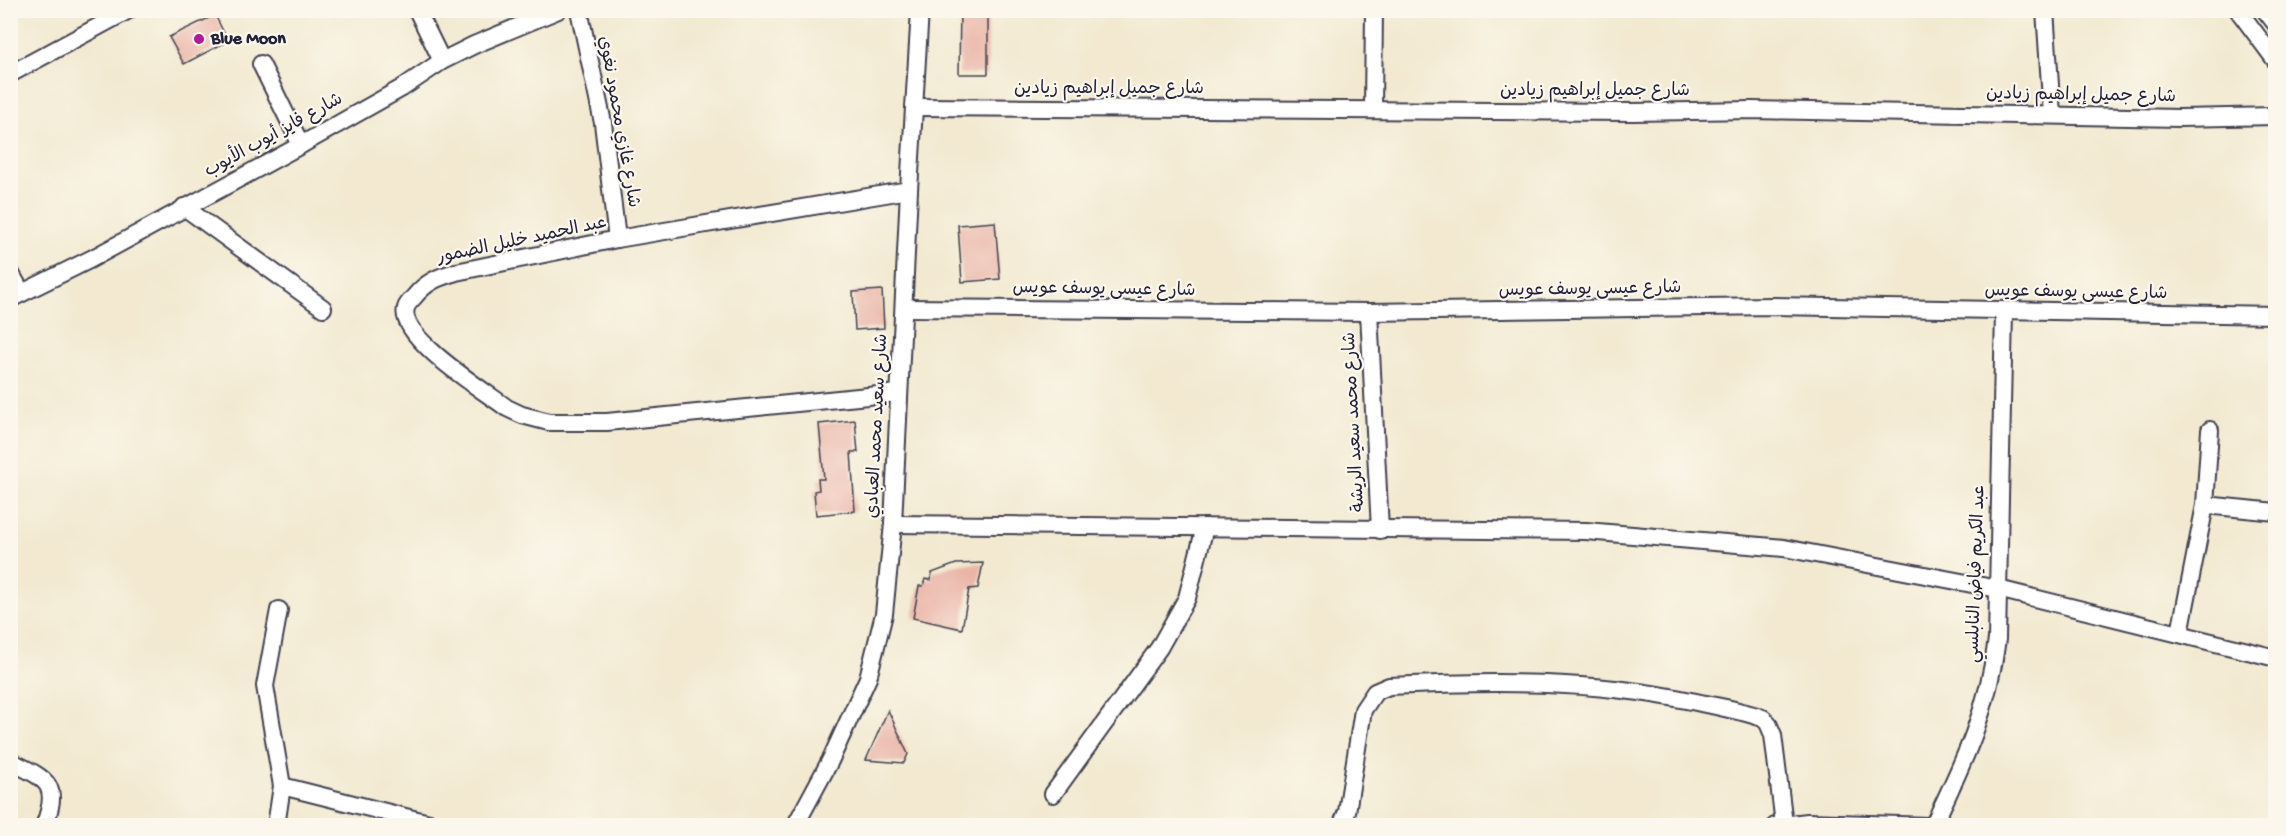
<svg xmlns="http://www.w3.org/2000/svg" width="2286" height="836" font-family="'Gochi Hand','Playpen Sans Arabic',sans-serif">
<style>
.building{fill:#eab5a7}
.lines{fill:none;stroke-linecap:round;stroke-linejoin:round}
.minor-casing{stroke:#414051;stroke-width:20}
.minor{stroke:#fff;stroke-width:16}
.poi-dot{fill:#b5179e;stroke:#fbf7ec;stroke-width:2}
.labels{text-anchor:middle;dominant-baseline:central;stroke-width:4.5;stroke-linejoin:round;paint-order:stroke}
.poi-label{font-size:18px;font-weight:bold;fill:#22223b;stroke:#fbf7ec;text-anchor:start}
.street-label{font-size:18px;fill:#22223b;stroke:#fbf7ec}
</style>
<rect width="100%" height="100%" fill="#fbf7ec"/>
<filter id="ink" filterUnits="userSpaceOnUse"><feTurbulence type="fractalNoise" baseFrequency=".0167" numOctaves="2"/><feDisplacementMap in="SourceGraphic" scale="12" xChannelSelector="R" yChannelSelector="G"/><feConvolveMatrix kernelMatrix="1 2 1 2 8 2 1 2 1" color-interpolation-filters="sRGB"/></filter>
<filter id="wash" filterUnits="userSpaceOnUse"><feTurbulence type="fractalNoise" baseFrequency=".008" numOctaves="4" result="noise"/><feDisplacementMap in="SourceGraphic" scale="24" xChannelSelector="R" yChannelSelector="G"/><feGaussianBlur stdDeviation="1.35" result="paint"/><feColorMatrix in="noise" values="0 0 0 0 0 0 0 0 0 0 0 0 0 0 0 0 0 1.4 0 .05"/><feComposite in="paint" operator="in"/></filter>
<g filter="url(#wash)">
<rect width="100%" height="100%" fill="#f2e9d0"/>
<g id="blocks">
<g class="building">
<polygon points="960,10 988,10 988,74 959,74"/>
<polygon points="215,15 228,41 184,64 169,37"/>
<polygon points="995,222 1000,279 962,282 958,225"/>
<polygon points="882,290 884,328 855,330 853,292"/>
<polygon points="855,420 858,452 851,452 855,511 816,515 814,491 819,490 818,479 824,479 819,424"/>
<polygon points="983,563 978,588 969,589 962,629 913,618 919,586 923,586 925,579 931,580 932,573 956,564"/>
<polygon points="888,710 908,754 904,763 866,760"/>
</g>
</g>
</g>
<g filter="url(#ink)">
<use href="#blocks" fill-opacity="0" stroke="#414051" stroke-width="1.5"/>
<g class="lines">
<g class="minor-casing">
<g id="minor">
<polyline points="417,10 442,61"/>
<polyline points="579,10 603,123 617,239"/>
<polyline points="2045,10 2052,115"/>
<polyline points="2238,10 2276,61"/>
<polyline points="2265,10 2276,24"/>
<polyline points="261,64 301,145"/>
<polyline points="10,74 129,10"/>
<polyline points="914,107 1633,112 1752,110 2180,118 2276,116"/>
<polyline points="1373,110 1374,10"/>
<polyline points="184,207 323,308"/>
<polyline points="10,272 22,293"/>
<polyline points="10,299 91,259 301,145 402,88 442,61 474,45 558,10"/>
<polyline points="904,308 1369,312 1773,306 2276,315"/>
<polyline points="1369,312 1380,530"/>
<path d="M898,393l-291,29h-58l-27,-7 -15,-7c-21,-16 -110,-71 -101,-100 1,-4 5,-8 8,-11 12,-15 24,-20 42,-25l161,-33 292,-49"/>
<polyline points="2205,505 2276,512"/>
<polyline points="893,524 1586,531 1784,548 1998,589 2276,658"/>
<polyline points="2180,633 2205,505 2210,430"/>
<path d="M10,761c36,18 51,22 34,65"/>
<polyline points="282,786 441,826"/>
<polyline points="1053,794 1159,648 1187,598 1205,527"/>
<polyline points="276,826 282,786 265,686 279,610"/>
<polyline points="795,826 830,761 868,678 884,614 893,524 909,190 920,10"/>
<path d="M1341,826l6,-14 16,-102 12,-18 14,-6c102,-5 202,-6 302,15 24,5 49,9 72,17l5,5 5,12 11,89"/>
<polyline points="1775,826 1808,822 1929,826"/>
<path d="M1933,826c31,-65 55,-114 64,-187l7,-327"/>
</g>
</g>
<use href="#minor" class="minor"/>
</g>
</g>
<circle class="poi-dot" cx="199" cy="39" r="6"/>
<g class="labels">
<g class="poi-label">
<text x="211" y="39">Blue Moon</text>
</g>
<g class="street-label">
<text x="1109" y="89">شارع جميل إبراهيم زيادين</text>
<text x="1595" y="91">شارع جميل إبراهيم زيادين</text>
<text transform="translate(2081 96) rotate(1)">شارع جميل إبراهيم زيادين</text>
<text transform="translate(618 122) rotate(80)">شارع غازي محمود نغوي</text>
<text transform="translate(274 136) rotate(-29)">شارع فايز أيوب الأيوب</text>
<text transform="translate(522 241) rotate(-12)">عبد الحميد خليل الضمور</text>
<text transform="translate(1104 290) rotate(1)">شارع عيسى يوسف عويس</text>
<text transform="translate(1590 290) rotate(-1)">شارع عيسى يوسف عويس</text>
<text transform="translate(2076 293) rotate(1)">شارع عيسى يوسف عويس</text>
<text transform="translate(1355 422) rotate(-93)">شارع محمد سعيد الريشة</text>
<text transform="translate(878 426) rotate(-87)">شارع سعيد محمد العبادي</text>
<text transform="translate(1977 574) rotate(-88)">عبد الكريم فياض النابلسي</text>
</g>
</g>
<rect width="2286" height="836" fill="none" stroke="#fbf7ec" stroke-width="36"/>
</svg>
